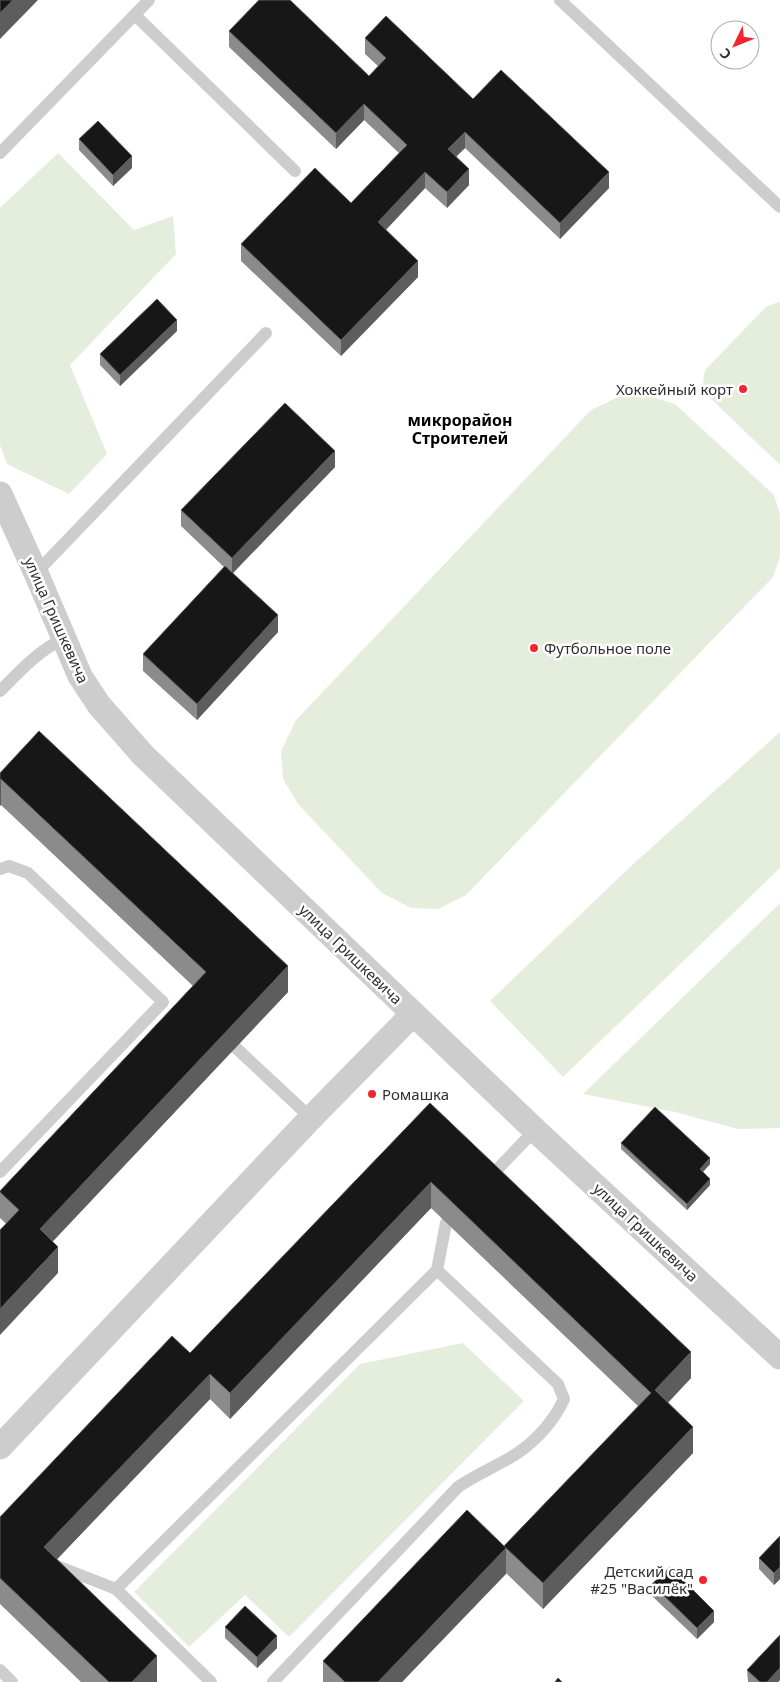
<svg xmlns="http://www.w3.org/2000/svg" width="780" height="1682" font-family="'Noto Sans',sans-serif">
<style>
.green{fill:#e5eedd}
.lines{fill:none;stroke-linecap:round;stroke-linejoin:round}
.service{stroke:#cdcdcd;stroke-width:12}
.minor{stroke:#cdcdcd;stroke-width:25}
.wall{fill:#8b8b8b}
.shaded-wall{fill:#5d5d5d}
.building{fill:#171717;stroke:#5d5d5d}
.poi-dot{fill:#f5242d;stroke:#fff;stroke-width:2}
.labels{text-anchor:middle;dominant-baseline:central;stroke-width:5;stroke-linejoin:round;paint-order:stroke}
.poi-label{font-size:15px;fill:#303030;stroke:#fff;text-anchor:end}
.street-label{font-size:15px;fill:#303030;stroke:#fff}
.neighbourhood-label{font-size:16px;font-weight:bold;fill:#000;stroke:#fff}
</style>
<rect width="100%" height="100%" fill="#fff"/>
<g class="green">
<polygon points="58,153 134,230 173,216 176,254 70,365 107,454 69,494 7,464 0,445 0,208"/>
<polygon points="779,302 780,302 780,465 708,396 703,382 705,370 767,306"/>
<polygon points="647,395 675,404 774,495 780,515 780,557 773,577 466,895 438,909 411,908 382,893 298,804 283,779 281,751 296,720 591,410 618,397"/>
<polygon points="780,732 780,868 563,1077 490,1001 630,867"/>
<polygon points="780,903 780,1128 738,1129 675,1112 583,1094"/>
<polygon points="463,1343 524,1401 289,1637 245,1595 189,1647 134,1592 360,1364"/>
</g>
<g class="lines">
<g class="service">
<polyline points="560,0 780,207"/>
<polyline points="135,15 295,171"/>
<polyline points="0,153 149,0"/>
<polyline points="36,573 266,333"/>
<path d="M0,691c20,-20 38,-40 63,-52"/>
<polyline points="0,869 9,866 28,873 163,1002 0,1172"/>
<polyline points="235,1047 311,1118"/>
<polyline points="487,1180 535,1130"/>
<polyline points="437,1270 446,1223"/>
<polyline points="52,1564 116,1589"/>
<polyline points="0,1670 12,1682"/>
<path d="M211,1682l-95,-93 321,-319 121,114 6,15c-9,20 -26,40 -45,53 -19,13 -41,21 -61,35l-185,195"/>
</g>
<g class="minor">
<polyline points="0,494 36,573 80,676 99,705 143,755 535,1130 780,1357"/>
<polyline points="0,1447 311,1118 413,1014"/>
</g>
</g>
<g class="wall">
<polygon points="229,31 369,76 378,66 365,54 365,38 473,99 609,188 560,239 465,148 456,156 469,185 447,208 425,188 386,230 418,277 341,356 241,261 241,244 351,203 399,153 364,120 336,149 229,47"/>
<polygon points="79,139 132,168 113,186 79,150"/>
<polygon points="177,331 120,386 100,365 100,354"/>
<polygon points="335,467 233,573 278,632 197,720 143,671 143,654 224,567 181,526 181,510"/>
<polygon points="0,773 288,992 53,1241 58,1273 0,1218 0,1191 193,986 1,805"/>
<polygon points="430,1103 691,1378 668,1403 693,1453 543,1609 506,1573 402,1682 323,1682 323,1661 504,1546 638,1406 431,1208 230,1419 210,1399 57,1559 157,1656 157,1682 81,1682 0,1604 0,1517 190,1353"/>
<polygon points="621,1143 710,1164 703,1172 710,1185 687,1210 621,1149"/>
<polygon points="780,1536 780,1579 774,1585 759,1569 759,1558"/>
<polygon points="652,1584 714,1622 697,1639 652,1596"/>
<polygon points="225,1627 277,1648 257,1668 225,1638"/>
<polygon points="780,1635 780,1680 778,1682 748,1682 747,1670"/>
</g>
<g class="shaded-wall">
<polygon points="13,0 38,0 0,39 0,13"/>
<polygon points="364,104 364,120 336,149 336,133"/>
<polygon points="465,132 465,148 448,165 448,149"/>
<polygon points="132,156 132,168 113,186 113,175"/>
<polygon points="469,169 469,185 447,208 447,192"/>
<polygon points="425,172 425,188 378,238 378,222"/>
<polygon points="609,172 609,188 560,239 560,223"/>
<polygon points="418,261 418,277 341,356 341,340"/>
<polygon points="177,320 177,331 120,386 120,375"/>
<polygon points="335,451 335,467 232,574 232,558"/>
<polygon points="278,615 278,632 197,720 197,704"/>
<polygon points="1,779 1,805 0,806 0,780"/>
<polygon points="288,966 288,992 40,1255 40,1229"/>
<polygon points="710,1158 710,1164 700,1175 700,1169"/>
<polygon points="710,1179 710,1185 687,1210 687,1204"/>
<polygon points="431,1182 431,1208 230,1419 230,1393"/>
<polygon points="58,1247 58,1273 0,1335 0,1309"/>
<polygon points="691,1352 691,1378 655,1416 655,1390"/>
<polygon points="210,1374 210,1399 44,1573 44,1547"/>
<polygon points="693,1427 693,1453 543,1609 543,1583"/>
<polygon points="506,1548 506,1574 402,1682 378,1682"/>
<polygon points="780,1567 780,1579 774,1585 774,1573"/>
<polygon points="714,1611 714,1622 697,1639 697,1628"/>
<polygon points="277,1636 277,1648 257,1668 257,1657"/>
<polygon points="157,1656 157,1682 132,1682"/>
<polygon points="780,1668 780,1680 778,1682 767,1682"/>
</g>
<g class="building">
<polygon points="0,0 13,0 0,13"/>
<polygon points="259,0 290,0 369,76 386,58 365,38 386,16 473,99 501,70 609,172 560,223 465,132 448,149 469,169 447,192 425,172 378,222 418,261 341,340 241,244 315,168 351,203 407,145 364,104 336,133 229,31"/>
<polygon points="98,121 132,156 113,175 79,139"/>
<polygon points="157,299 177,320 120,375 100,354"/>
<polygon points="285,403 335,451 232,558 181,510"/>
<polygon points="225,566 278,615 197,704 143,654"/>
<polygon points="39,731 288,966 40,1229 58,1247 0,1309 0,1230 19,1210 0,1192 0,1191 206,972 1,779 0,780 0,773"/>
<polygon points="430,1103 691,1352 655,1390 693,1427 543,1583 504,1546 651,1393 431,1182 230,1393 210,1374 44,1547 157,1656 132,1682 109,1682 0,1578 0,1517 172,1336 190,1353"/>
<polygon points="655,1107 710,1158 700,1169 710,1179 687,1204 621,1143"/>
<polygon points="467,1510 506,1548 378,1682 345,1682 323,1661"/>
<polygon points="780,1536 780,1567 774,1573 759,1558"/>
<polygon points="670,1567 714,1611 697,1628 652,1584"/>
<polygon points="245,1606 277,1636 257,1657 225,1627"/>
<polygon points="780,1635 780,1668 767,1682 760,1682 747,1670"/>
<polygon points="558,1678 562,1682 555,1682"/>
</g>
<g class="poi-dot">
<circle cx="743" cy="389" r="5"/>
<circle cx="534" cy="648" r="5"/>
<circle cx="372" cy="1094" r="5"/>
<circle cx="703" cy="1580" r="5"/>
</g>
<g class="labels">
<g class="poi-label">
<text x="733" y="389">Хоккейный корт</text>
<text x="544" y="648" text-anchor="start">Футбольное поле</text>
<text x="382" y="1094" text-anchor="start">Ромашка</text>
<text x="693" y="1571">Детский сад<tspan x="693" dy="17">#25 "Василёк"</tspan></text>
</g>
<g class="street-label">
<text transform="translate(57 620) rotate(66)">улица Гришкевича</text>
<text transform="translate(351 954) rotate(44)">улица Гришкевича</text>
<text transform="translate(646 1232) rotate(43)">улица Гришкевича</text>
</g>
<g class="neighbourhood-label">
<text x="460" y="420">микрорайон<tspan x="460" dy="18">Строителей</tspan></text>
</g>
</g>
<g transform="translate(735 45) rotate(227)"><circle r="24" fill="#ffffff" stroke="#acacac"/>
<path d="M0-4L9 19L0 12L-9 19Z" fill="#f5242d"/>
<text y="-8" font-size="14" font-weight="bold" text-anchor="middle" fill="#303030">С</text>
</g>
</svg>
